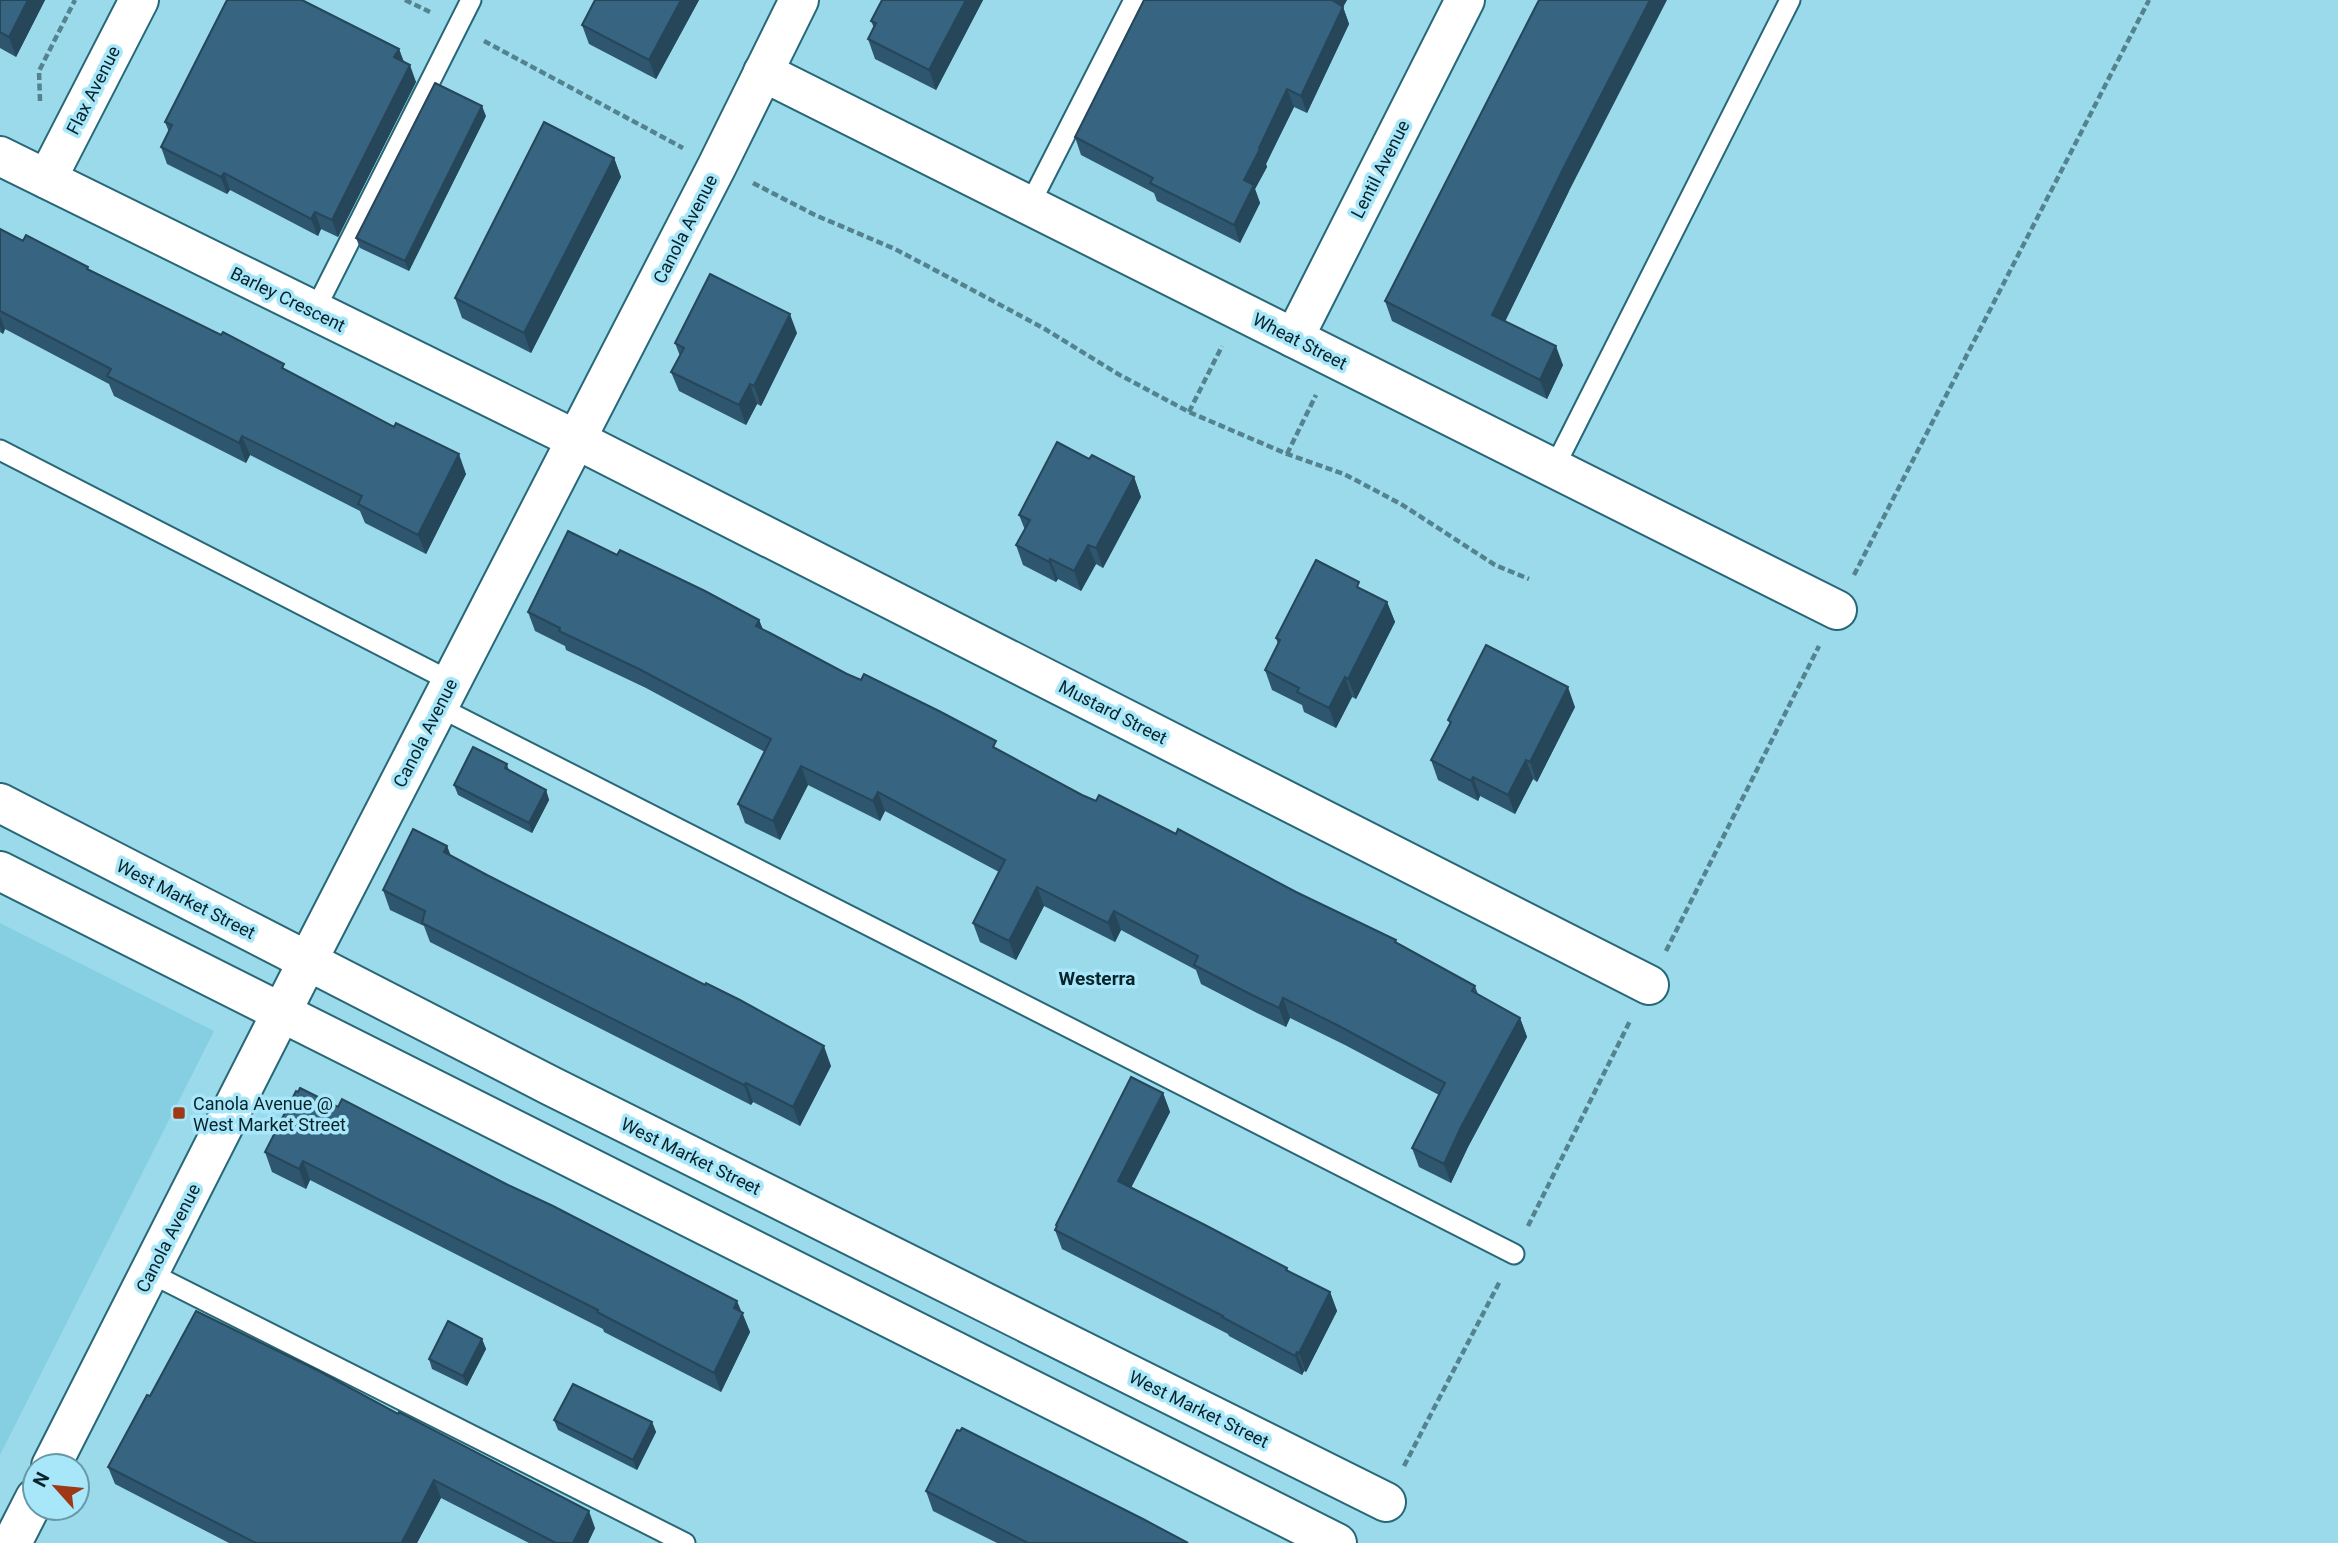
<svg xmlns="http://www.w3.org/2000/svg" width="2338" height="1543" font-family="Roboto,sans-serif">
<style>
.built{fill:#86cfe3}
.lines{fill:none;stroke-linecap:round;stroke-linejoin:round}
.lane-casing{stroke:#286777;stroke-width:23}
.street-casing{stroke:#286777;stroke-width:42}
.path{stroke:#54828e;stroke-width:4.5;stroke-dasharray:7 3.5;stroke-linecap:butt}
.lane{stroke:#fff;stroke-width:19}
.street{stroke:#fff;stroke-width:38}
.wall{fill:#2e566f}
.shaded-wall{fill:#26465a}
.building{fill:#366481;stroke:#26465a;stroke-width:2}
.poi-dot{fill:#9f3817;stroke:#a7e7f9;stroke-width:2.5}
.labels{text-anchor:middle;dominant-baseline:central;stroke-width:7;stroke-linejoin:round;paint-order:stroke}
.street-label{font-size:18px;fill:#09232a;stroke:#a7e7f9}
.poi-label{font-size:18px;fill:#09232a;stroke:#a7e7f9;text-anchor:start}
.neighbourhood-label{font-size:19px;font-weight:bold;fill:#09232a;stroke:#a7e7f9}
</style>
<rect width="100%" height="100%" fill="#9adaeb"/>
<polygon class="built" points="0,923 214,1031 0,1455"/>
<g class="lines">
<g class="lane-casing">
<g id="lane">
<polyline points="1030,204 1134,0"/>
<polyline points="314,312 471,0"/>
<polyline points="0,450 452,682"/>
<polyline points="1554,468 1790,0"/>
<polyline points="439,707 1514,1254"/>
<polyline points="150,1273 685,1543"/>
</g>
</g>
<g class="street-casing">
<g id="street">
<polyline points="763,72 1837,610"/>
<polyline points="0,156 577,440 1649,985"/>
<polyline points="47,179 139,0"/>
<polyline points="1294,338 1465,0"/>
<polyline points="0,803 551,1086 1386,1502"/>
<polyline points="0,871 1337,1543"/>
<polyline points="51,1466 307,962 717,166 799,0"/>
<polyline points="12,1543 35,1498"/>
</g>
</g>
<g class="path">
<polyline points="405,0 430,12"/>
<polyline points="484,41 683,148"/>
<polyline points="40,101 39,71 75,0"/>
<polyline points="753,183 815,215 895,249 967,287 1045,329 1118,374 1189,412 1287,454 1344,474 1401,504 1495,565 1529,579"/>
<polyline points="1189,412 1222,346"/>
<polyline points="1287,454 1316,395"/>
<polyline points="1854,575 2149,0"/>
<polyline points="1666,951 1819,646"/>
<polyline points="1528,1226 1630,1021"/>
<polyline points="1404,1466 1500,1281"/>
</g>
<use href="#lane" class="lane"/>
<use href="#street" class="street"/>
</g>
<g class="wall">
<polygon points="0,0 45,0 16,57 0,48"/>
<polygon points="699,0 656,79 589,44 582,25"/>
<polygon points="983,0 936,90 875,59 868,39 874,28 871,21"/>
<polygon points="1144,0 1347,0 1343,7 1349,24 1307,113 1294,107 1266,164 1267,167 1255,189 1260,203 1240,243 1157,201 1154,193 1081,155 1075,137"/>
<polygon points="399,49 404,62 416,82 338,237 321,229 318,236 230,190 227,194 167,164 161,147 169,132 165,122"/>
<polygon points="486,116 409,271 360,248 356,238"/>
<polygon points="614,158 621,177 531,353 462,318 455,298"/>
<polygon points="1569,191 1505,321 1563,365 1547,399 1392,321 1385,301"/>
<polygon points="0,229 23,241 89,270 286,370 466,474 426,554 365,523 360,511 250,455 246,463 114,396 109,384 5,329 3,334 0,332"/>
<polygon points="797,333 761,406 757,404 746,425 679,391 671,372 680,356 675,343"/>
<polygon points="1089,459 1134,477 1141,497 1103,568 1096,564 1081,591 1058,579 1056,582 1023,565 1016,545 1025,530 1019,515"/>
<polygon points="617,555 759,620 763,629 847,674 999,750 1082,795 1176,834 1296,892 1398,944 1475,986 1478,994 1520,1018 1527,1037 1468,1147 1451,1183 1419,1167 1412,1148 1439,1095 1345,1045 1290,1018 1286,1027 1257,1013 1201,984 1196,970 1121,930 1115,942 1044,906 1016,960 980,942 973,923 999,872 885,811 880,821 808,785 780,840 745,823 738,804 765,752 646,688 566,650 565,646 535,631 528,612"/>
<polygon points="1362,589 1387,602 1395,622 1356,699 1352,697 1336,728 1304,712 1302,705 1272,690 1265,670 1278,644 1276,638"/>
<polygon points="1575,707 1537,782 1533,779 1515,814 1480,796 1478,801 1438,780 1431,760 1450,724 1448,720"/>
<polygon points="507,764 509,771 546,790 549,800 532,833 458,795 454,785"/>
<polygon points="447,846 451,856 831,1066 800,1126 753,1102 751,1105 430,942 424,926 390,910 383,890"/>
<polygon points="296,1091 742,1312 750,1332 721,1392 604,1332 603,1329 310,1180 306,1189 272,1172 265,1152"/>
<polygon points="1163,1093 1170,1112 1131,1188 1287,1268 1288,1271 1330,1292 1337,1311 1306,1372 1304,1371 1302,1375 1229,1336 1228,1334 1062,1249 1055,1230 1057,1227 1056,1225"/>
<polygon points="482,1339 486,1349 467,1386 432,1369 429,1359"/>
<polygon points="150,1396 595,1528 588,1543 529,1543 441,1498 417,1543 229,1543 115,1484 108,1467"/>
<polygon points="554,1420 652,1422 656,1432 637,1470 558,1430"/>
<polygon points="926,1491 1188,1543 997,1543 933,1511"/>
</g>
<g class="shaded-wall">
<polygon points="28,0 45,0 16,57 9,37"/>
<polygon points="681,0 699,0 656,79 649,60"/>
<polygon points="966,0 983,0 936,90 929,70"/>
<polygon points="1332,0 1347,0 1343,7 1349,24 1307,113 1301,96"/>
<polygon points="1650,0 1667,0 1569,191 1499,334 1492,315 1562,171"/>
<polygon points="399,49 405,66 394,57"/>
<polygon points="410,65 416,82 338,237 332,220"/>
<polygon points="1287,89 1294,107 1266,164 1267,167 1255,189 1260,203 1240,243 1234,225 1244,180"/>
<polygon points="482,106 486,116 409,271 405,261"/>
<polygon points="614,158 621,177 531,353 524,333"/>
<polygon points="224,173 230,190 227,194 221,177"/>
<polygon points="315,212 321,229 318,236 311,219"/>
<polygon points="790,314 797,333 761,406 754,386"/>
<polygon points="0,316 5,329 3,334 0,326"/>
<polygon points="1556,346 1563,365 1547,399 1540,380"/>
<polygon points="750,384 757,404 746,425 739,405"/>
<polygon points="242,436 250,455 246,463 239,443"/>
<polygon points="459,454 466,474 426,554 418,535"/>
<polygon points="1134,477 1141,497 1103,568 1096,548"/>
<polygon points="1088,545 1096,564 1081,591 1074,571"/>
<polygon points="1050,559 1058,579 1056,582 1049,562"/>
<polygon points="1387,602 1395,622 1356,699 1348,679"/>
<polygon points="759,620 766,639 756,626"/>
<polygon points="1345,677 1352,697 1336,728 1329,708"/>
<polygon points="1568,687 1575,707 1537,782 1530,762"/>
<polygon points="1526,760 1533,779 1515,814 1508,795"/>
<polygon points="801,766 808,785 780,840 773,821"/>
<polygon points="1473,777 1480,796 1478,801 1471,781"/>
<polygon points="546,790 549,800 532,833 529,823"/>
<polygon points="878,792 885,811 880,821 873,801"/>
<polygon points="447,846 454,866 444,852"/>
<polygon points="1037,887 1044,906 1016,960 1009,941"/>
<polygon points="1114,911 1121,930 1115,942 1108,923"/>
<polygon points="1283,998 1290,1018 1286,1027 1279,1008"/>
<polygon points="1520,1018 1527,1037 1468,1147 1451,1183 1444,1164 1461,1127"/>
<polygon points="824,1046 831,1066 800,1126 793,1107"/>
<polygon points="746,1083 753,1102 751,1105 744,1085"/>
<polygon points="1163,1093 1170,1112 1125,1199 1118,1181"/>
<polygon points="303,1161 310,1180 306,1189 299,1169"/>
<polygon points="1330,1292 1337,1311 1306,1372 1299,1353"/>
<polygon points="737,1301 750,1332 721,1392 714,1373 734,1308"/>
<polygon points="482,1339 486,1349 467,1386 463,1376"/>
<polygon points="1297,1352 1304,1371 1302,1375 1295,1356"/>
<polygon points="652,1422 656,1432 637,1470 633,1460"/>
<polygon points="434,1480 441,1498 417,1543 403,1543 402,1542"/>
<polygon points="589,1511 595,1528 588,1543 573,1543"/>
</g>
<g class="building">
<polygon points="0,0 28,0 9,37 0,32"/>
<polygon points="227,0 302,0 399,49 394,57 410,65 332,220 315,212 311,219 224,173 221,177 161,147 172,125 165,122"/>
<polygon points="595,0 681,0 649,60 582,25"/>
<polygon points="882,0 966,0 929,70 868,39 876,23 871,21"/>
<polygon points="1144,0 1332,0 1343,7 1301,96 1287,89 1259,148 1260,149 1244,180 1254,185 1234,225 1150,183 1153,178 1075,137"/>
<polygon points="1539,0 1650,0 1562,171 1492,315 1556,346 1540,380 1385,301"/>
<polygon points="435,83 482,106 405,261 356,238"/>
<polygon points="544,122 614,158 524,333 455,298"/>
<polygon points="0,229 23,241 26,235 88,267 87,269 221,335 223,332 284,364 282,368 394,427 396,423 459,454 418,535 358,504 362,496 242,436 239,443 107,376 111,369 0,311"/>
<polygon points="710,274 790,314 754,386 750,384 739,405 671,372 684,348 675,343"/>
<polygon points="1057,442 1089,459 1092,455 1134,477 1096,548 1088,545 1074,571 1050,559 1049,562 1016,545 1030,520 1019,515"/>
<polygon points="568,531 617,555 620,550 705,591 759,620 756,626 770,633 847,674 861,680 864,674 939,711 996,741 993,747 1082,795 1096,801 1099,795 1176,834 1178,829 1296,892 1396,940 1395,942 1475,986 1472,991 1520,1018 1461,1127 1444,1164 1412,1148 1445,1083 1339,1026 1283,998 1279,1008 1250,994 1194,965 1198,956 1114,911 1108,923 1037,887 1009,941 973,923 1005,860 878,792 873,801 801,766 773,821 738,804 771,739 639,669 559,631 560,628 528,612"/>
<polygon points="1316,560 1359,582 1357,587 1387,602 1348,679 1345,677 1329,708 1297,692 1299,688 1265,670 1280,640 1276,638"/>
<polygon points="1486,645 1568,687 1530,762 1526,760 1508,795 1473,777 1471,781 1431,760 1451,722 1448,720"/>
<polygon points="473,747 507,764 505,768 546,790 529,823 454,785"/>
<polygon points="413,829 447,846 444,852 487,875 705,985 706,983 740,1000 824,1046 793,1107 746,1083 744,1085 422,923 425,911 383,890"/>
<polygon points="1131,1077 1163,1093 1118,1181 1120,1182 1205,1225 1287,1268 1286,1270 1330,1292 1299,1353 1297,1352 1295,1356 1222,1317 1223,1316 1055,1230 1057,1226 1056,1225"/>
<polygon points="300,1088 338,1107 342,1099 508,1185 553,1206 737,1301 734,1308 743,1313 714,1373 597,1312 598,1310 303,1161 299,1169 265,1152 296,1091 298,1092"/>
<polygon points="196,1311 319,1371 398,1414 399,1412 589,1511 573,1543 556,1543 434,1480 402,1542 405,1543 256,1543 108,1467 147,1395 150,1396"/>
<polygon points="448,1321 482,1339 463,1376 429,1359"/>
<polygon points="573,1384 652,1422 633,1460 554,1420"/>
<polygon points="962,1428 1143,1519 1188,1543 1028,1543 926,1491 957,1430 960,1431"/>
</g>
<rect class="poi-dot" x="172" y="1106" width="14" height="14" rx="3.5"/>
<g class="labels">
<g class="street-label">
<text transform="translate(93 90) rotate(-63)">Flax Avenue</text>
<text transform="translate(1380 169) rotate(-63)">Lentil Avenue</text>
<text transform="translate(685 229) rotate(-63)">Canola Avenue</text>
<text transform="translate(288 299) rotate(26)">Barley Crescent</text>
<text transform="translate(1300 341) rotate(27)">Wheat Street</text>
<text transform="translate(1113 712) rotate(27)">Mustard Street</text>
<text transform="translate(425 733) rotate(-63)">Canola Avenue</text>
<text transform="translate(186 899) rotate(27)">West Market Street</text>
<text transform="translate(691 1156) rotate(26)">West Market Street</text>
<text transform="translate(168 1238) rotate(-63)">Canola Avenue</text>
<text transform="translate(1199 1409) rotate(26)">West Market Street</text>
</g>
<g class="poi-label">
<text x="193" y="1103">Canola Avenue @<tspan x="193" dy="21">West Market Street</tspan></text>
</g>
<g class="neighbourhood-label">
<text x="1097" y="978">Westerra</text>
</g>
</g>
<g transform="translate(56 1487) rotate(297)"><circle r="33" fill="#a7e7f9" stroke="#6899a6" stroke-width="2"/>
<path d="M0-5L12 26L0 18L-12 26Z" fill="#9f3817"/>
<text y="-10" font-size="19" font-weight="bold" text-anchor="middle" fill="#09232a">N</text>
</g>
</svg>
